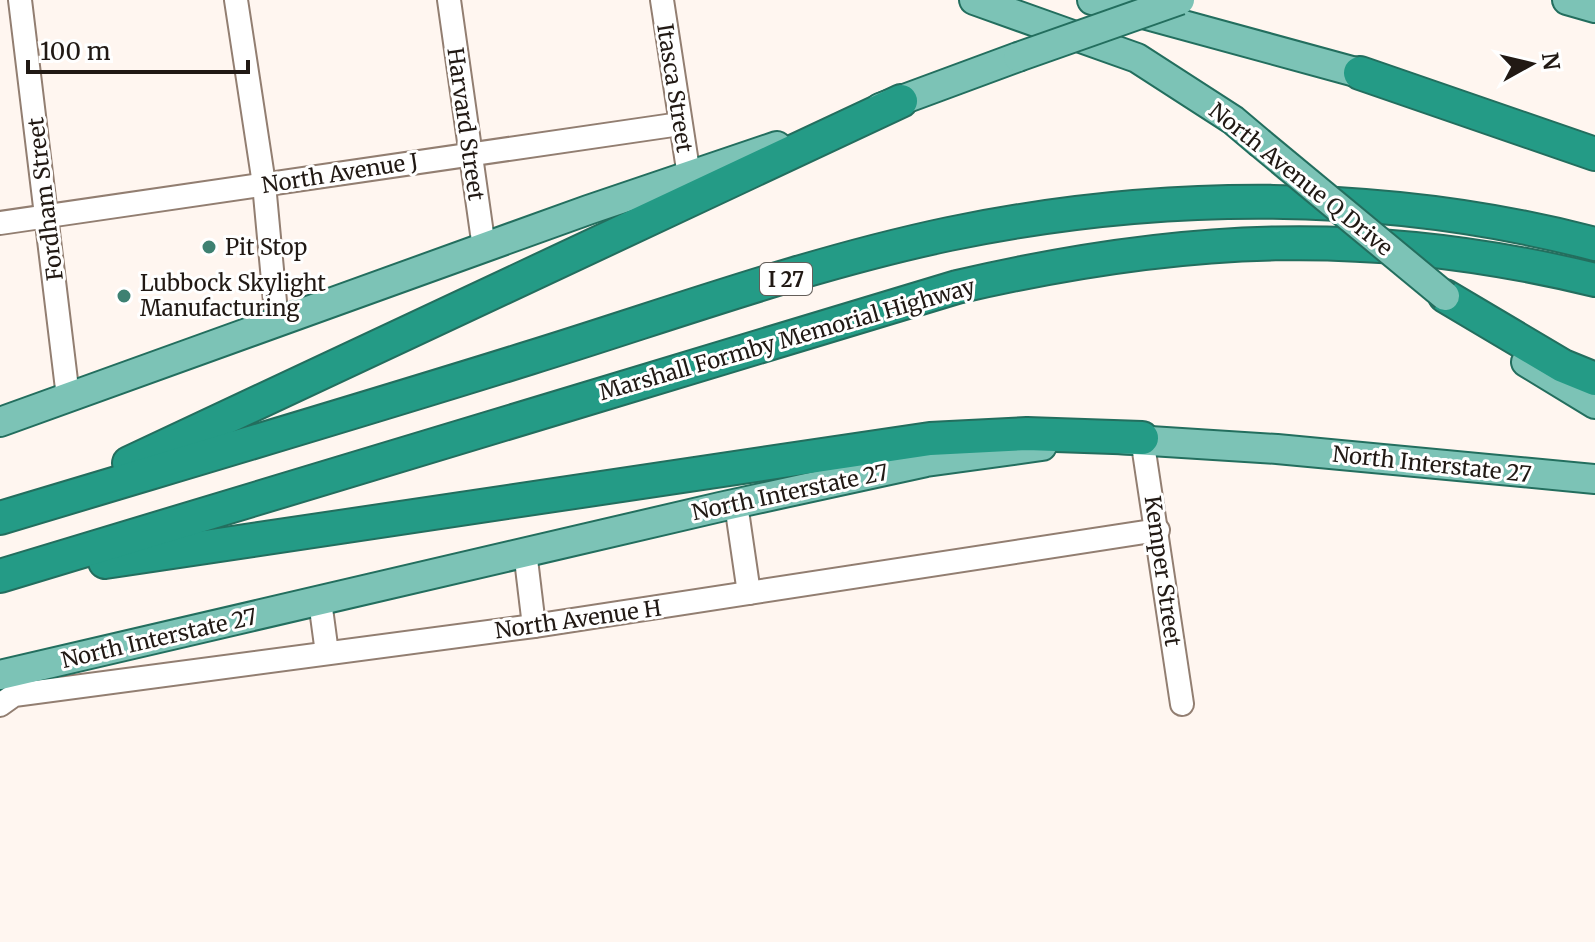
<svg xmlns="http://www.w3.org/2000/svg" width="1595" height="942" font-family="Merriweather,serif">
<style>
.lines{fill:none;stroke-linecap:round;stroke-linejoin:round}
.minor-casing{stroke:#927e71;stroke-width:26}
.major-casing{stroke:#236e5e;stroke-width:32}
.highway-casing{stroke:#236e5e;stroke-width:36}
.minor{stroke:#fff;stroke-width:22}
.major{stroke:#7cc3b6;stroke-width:28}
.highway{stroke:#249b86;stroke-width:32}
.major-bridge-casing{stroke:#236e5e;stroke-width:32;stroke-linecap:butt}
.major-bridge{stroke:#7cc3b6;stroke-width:28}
.poi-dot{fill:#3e8172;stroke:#fff;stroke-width:3}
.labels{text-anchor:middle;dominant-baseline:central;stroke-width:6;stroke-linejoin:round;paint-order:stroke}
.shield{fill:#fff;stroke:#645e5a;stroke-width:2}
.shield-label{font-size:20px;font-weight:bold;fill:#211914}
.street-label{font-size:22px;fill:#211914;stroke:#fff}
.poi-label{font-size:22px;fill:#211914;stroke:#fff;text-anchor:start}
</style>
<rect width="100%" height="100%" fill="#fff6f0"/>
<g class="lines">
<g class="minor-casing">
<g id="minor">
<polyline points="20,0 68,397"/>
<polyline points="236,0 264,184 277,323"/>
<polyline points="449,0 484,248"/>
<polyline points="662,0 689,176"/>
<polyline points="0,223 680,124"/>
<polyline points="1142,438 1182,704"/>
<polyline points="736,504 749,593"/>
<polyline points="525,551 534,626"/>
<polyline points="320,601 327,653"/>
<polyline points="0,705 14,695 534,626 1158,530"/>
</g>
</g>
<g class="major-casing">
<g id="major">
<polyline points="974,0 1137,58 1233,120 1259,142"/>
<polyline points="1092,0 1381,79"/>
<polyline points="1567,0 1595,8"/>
<polyline points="880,108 1018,57"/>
<polyline points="1526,362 1595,404"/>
<polyline points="0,422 588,210 777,146"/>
<polyline points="1119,439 1277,449 1595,479"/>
<polyline points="0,675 720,507 926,462 1042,446"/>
</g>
</g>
<g class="highway-casing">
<g id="highway">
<polyline points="1360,73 1595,154"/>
<polyline points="1445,296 1563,366 1595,379"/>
<polyline points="129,463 901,101"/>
<path d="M0,518c176,-53 353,-105 529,-160 139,-43 278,-94 420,-124 213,-44 436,-45 646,10"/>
<polyline points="105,562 930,439 1027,434 1142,438"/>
<path d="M0,576l957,-289c223,-52 414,-62 638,-7"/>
</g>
</g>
<use href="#minor" class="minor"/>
<use href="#major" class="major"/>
<use href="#highway" class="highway"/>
<g class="major-bridge-casing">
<g id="major-bridge">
<polyline points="1018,57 1180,0"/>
<polyline points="1259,142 1445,296"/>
</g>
</g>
<use href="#major-bridge" class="major-bridge"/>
</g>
<g class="poi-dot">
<circle cx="209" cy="247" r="8"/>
<circle cx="124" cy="296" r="8"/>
</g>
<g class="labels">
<rect class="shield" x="760" y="263" width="52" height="32" rx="6"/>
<g class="shield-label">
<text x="786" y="279">I 27</text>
</g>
<g class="street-label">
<text transform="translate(675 88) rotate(81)">Itasca Street</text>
<text transform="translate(466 124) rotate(82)">Harvard Street</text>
<text transform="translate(340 173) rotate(-9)">North Avenue J</text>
<text transform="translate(1301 179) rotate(39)">North Avenue Q Drive</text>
<text transform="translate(45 199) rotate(-97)">Fordham Street</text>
<text transform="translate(787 339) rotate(-16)">Marshall Formby Memorial Highway</text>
<text transform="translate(1432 464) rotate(6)">North Interstate 27</text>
<text transform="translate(790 492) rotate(-12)">North Interstate 27</text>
<text transform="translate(1163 571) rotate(82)">Kemper Street</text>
<text transform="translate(578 619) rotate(-8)">North Avenue H</text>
<text transform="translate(159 638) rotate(-13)">North Interstate 27</text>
</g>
<g class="poi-label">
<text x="225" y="247">Pit Stop</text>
<text x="140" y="283">Lubbock Skylight<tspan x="140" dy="25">Manufacturing</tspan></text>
</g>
</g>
<g transform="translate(1531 64) rotate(82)" stroke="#ffffff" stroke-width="6" paint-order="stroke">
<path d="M0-6L14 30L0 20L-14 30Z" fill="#211914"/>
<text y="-12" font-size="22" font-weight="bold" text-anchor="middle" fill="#211914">N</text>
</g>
<path d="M28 60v12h220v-12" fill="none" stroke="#211914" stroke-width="4"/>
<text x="40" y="60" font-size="24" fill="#211914" stroke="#ffffff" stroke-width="6" paint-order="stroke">100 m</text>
</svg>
